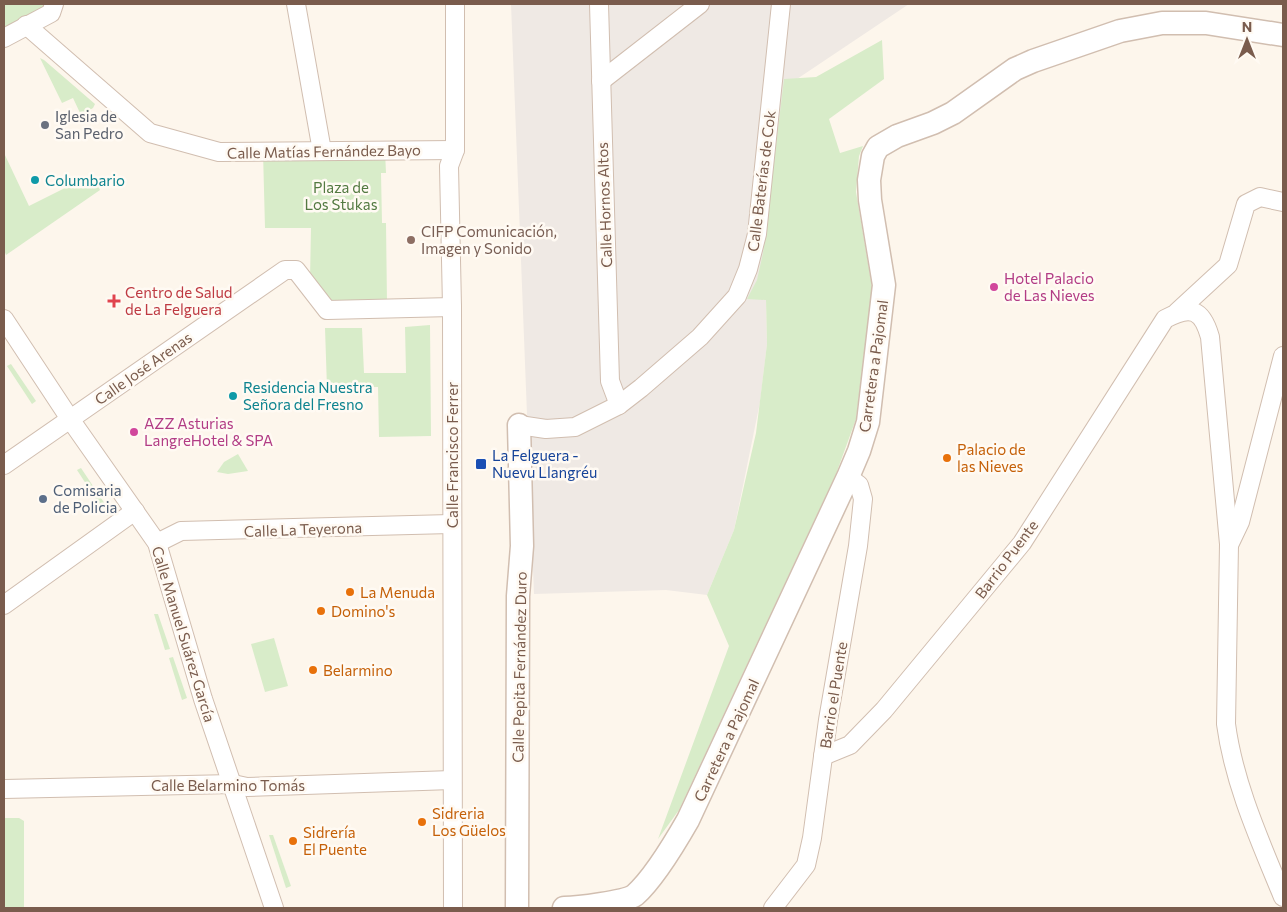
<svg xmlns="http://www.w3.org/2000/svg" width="1287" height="912" font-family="Commissioner,sans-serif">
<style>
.industrial{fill:#efe9e4}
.green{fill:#d8ecc9}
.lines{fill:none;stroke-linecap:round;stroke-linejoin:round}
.minor-casing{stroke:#d1beb0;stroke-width:20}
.tertiary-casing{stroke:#d1beb0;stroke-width:25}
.minor{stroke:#fff;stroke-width:18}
.tertiary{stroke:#fff;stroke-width:22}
.worship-dot{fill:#6b7280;stroke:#fffaf3;stroke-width:2}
.culture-dot{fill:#0f9aa8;stroke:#fffaf3;stroke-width:2}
.education-dot{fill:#8d6e63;stroke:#fffaf3;stroke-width:2}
.hotel-dot{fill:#d1479c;stroke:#fffaf3;stroke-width:2}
.health-dot{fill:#e0444e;stroke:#fffaf3;stroke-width:2}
.food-dot{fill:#e8710a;stroke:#fffaf3;stroke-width:2}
.transit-dot{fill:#1a4fb4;stroke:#fffaf3;stroke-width:2}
.service-dot{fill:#5c6f8a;stroke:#fffaf3;stroke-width:2}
.labels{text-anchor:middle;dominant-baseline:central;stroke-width:5;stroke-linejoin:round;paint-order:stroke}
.worship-label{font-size:15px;fill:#5b616d;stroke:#fffaf3;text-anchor:start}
.street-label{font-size:15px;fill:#7a5c4d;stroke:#fffaf3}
.culture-label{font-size:15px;fill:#0d838f;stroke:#fffaf3;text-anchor:start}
.park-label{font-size:15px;fill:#537a41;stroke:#fffaf3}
.education-label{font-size:15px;fill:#785e54;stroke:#fffaf3;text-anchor:start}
.hotel-label{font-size:15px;fill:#b23c85;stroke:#fffaf3;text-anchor:start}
.health-label{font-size:15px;fill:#be3a42;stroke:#fffaf3;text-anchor:start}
.food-label{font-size:15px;fill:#c56008;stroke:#fffaf3;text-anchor:start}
.transit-label{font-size:15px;fill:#164399;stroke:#fffaf3;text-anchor:start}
.service-label{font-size:15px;fill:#4e5e75;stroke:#fffaf3;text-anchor:start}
</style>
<rect width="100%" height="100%" fill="#fdf6ec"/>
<polygon class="industrial" points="511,4 909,4 788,85 766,300 767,344 760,402 734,530 707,595 666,590 534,594"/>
<g class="green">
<polygon points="4,4 54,4 4,38"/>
<polygon points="882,40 884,79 829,119 840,153 863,146 859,156 856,192 872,287 856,419 836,474 679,810 658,839 729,646 707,595 734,530 756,433 767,344 766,300 747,299 757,280 763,253 784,79 816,77"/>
<polygon points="40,58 44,60 95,104 93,108 81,115 73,98 62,103"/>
<polygon points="385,151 386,173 381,173 382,223 386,223 387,303 333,304 310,279 311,228 265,228 263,152"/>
<polygon points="4,153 29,206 93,174 100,190 6,255 4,250"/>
<polygon points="430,325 431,436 379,437 378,387 327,388 325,328 362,328 364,373 406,373 405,327"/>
<polygon points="11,364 36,401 32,404 7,366"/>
<polygon points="238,454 248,471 228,474 217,472 224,462"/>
<polygon points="81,468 111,513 107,516 77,470"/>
<polygon points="154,614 158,614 170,649 165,650"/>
<polygon points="274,638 288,686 265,692 251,644"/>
<polygon points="173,657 187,698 182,700 169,658"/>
<polygon points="4,818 19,818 24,821 24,908 4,908"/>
<polygon points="269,835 273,835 291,886 286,888"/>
</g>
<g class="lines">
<g class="minor-casing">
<g id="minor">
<polyline points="296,4 322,151"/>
<polyline points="599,4 610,381 619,405"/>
<polyline points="26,25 150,133 219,152 455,150"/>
<polyline points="4,38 51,13 54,4"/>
<polyline points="601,81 700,4"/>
<polyline points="1177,312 1228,265 1246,204 1260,197 1283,202"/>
<polyline points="4,319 70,419 157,543 203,699 274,908"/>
<polyline points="519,425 546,429 575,427 619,405 641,388 700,337 737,296 748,269 757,234 781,4"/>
<polyline points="4,465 285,270 296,270 327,310 452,307"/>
<polyline points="157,543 181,531 451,524"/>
<polyline points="1230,543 1240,522 1283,356"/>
<polyline points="4,605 135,511"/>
<path d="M823,756l27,-11 34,-35 138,-167 143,-224c26,-14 37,-10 45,18l19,207 -3,180c8,60 34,117 57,173"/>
<polyline points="4,789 233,784 247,787 452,780"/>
<polyline points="453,908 452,307 449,166 455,150 455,4"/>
<polyline points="773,908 806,865 812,838 828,720 858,546 863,499 859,485 848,477"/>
</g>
</g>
<g class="tertiary-casing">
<g id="tertiary">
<polyline points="517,908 518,596 522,546 519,425"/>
<path d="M564,908c12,0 62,-6 71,-13 18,-16 41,-54 53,-75l160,-343 11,-26 9,-29 16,-137 -14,-85 -1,-20 4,-24 5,-9 19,-11 36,-13 20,-10 62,-44 18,-8 87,-30 42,-8h44l77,12"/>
</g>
</g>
<use href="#minor" class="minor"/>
<use href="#tertiary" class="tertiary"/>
</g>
<circle class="worship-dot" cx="45" cy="125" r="5"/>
<g class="culture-dot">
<circle cx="35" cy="180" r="5"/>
<circle cx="233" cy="396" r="5"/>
</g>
<circle class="education-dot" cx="411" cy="240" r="5"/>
<g class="hotel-dot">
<circle cx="994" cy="287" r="5"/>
<circle cx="134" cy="432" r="5"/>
</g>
<path class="health-dot" d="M111.5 293.5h5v5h5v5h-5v5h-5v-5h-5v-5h5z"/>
<g class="food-dot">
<circle cx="947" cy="458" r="5"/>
<circle cx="350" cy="592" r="5"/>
<circle cx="321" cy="611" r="5"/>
<circle cx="313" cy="670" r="5"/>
<circle cx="422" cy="822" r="5"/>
<circle cx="293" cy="841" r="5"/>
</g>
<rect class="transit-dot" x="475" y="458" width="12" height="12" rx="2.5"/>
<circle class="service-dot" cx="43" cy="499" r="5"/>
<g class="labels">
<g class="worship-label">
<text x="55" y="116">Iglesia de<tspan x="55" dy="17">San Pedro</tspan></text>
</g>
<g class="street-label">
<text transform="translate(324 151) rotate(-1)">Calle Matías Fernández Bayo</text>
<text transform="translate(761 181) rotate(-83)">Calle Baterías de Cok</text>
<text transform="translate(604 205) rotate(-92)">Calle Hornos Altos</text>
<text transform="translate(873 366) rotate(-82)">Carretera a Pajomal</text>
<text transform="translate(143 368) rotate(-35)">Calle José Arenas</text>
<text transform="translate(452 455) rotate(-90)">Calle Francisco Ferrer</text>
<text transform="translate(303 529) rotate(-2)">Calle La Teyerona</text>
<text transform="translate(1006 559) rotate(-53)">Barrio Puente</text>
<text transform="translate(184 634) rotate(73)">Calle Manuel Suárez García</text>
<text transform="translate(519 667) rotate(-89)">Calle Pepita Fernández Duro</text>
<text transform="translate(833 695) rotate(-81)">Barrio el Puente</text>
<text transform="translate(726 740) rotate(-65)">Carretera a Pajomal</text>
<text x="228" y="785">Calle Belarmino Tomás</text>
</g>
<g class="culture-label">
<text x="45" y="180">Columbario</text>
<text x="243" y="387">Residencia Nuestra<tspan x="243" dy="17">Señora del Fresno</tspan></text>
</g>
<g class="park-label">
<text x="341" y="187">Plaza de<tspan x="341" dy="17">Los Stukas</tspan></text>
</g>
<g class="education-label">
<text x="421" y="231">CIFP Comunicación,<tspan x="421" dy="17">Imagen y Sonido</tspan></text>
</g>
<g class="hotel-label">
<text x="1004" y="278">Hotel Palacio<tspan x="1004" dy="17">de Las Nieves</tspan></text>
<text x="144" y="423">AZZ Asturias<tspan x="144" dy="17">LangreHotel &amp; SPA</tspan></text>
</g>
<g class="health-label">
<text x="125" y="292">Centro de Salud<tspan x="125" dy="17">de La Felguera</tspan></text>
</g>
<g class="food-label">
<text x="957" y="449">Palacio de<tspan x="957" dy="17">las Nieves</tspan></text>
<text x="360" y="592">La Menuda</text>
<text x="331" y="611">Domino's</text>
<text x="323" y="670">Belarmino</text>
<text x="432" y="813">Sidreria<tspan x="432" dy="17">Los Güelos</tspan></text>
<text x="303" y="832">Sidrería<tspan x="303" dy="17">El Puente</tspan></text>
</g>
<g class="transit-label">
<text x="492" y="455">La Felguera -<tspan x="492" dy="17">Nuevu Llangréu</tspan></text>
</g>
<g class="service-label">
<text x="53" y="490">Comisaria<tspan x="53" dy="17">de Policia</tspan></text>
</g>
</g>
<rect width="1287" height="912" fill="none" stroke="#7a5c4d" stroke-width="10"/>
<g transform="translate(1247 40)" stroke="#fffaf3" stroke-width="4" paint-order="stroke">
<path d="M0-4L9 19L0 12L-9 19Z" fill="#7a5c4d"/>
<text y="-8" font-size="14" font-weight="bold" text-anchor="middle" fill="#7a5c4d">N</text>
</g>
</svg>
